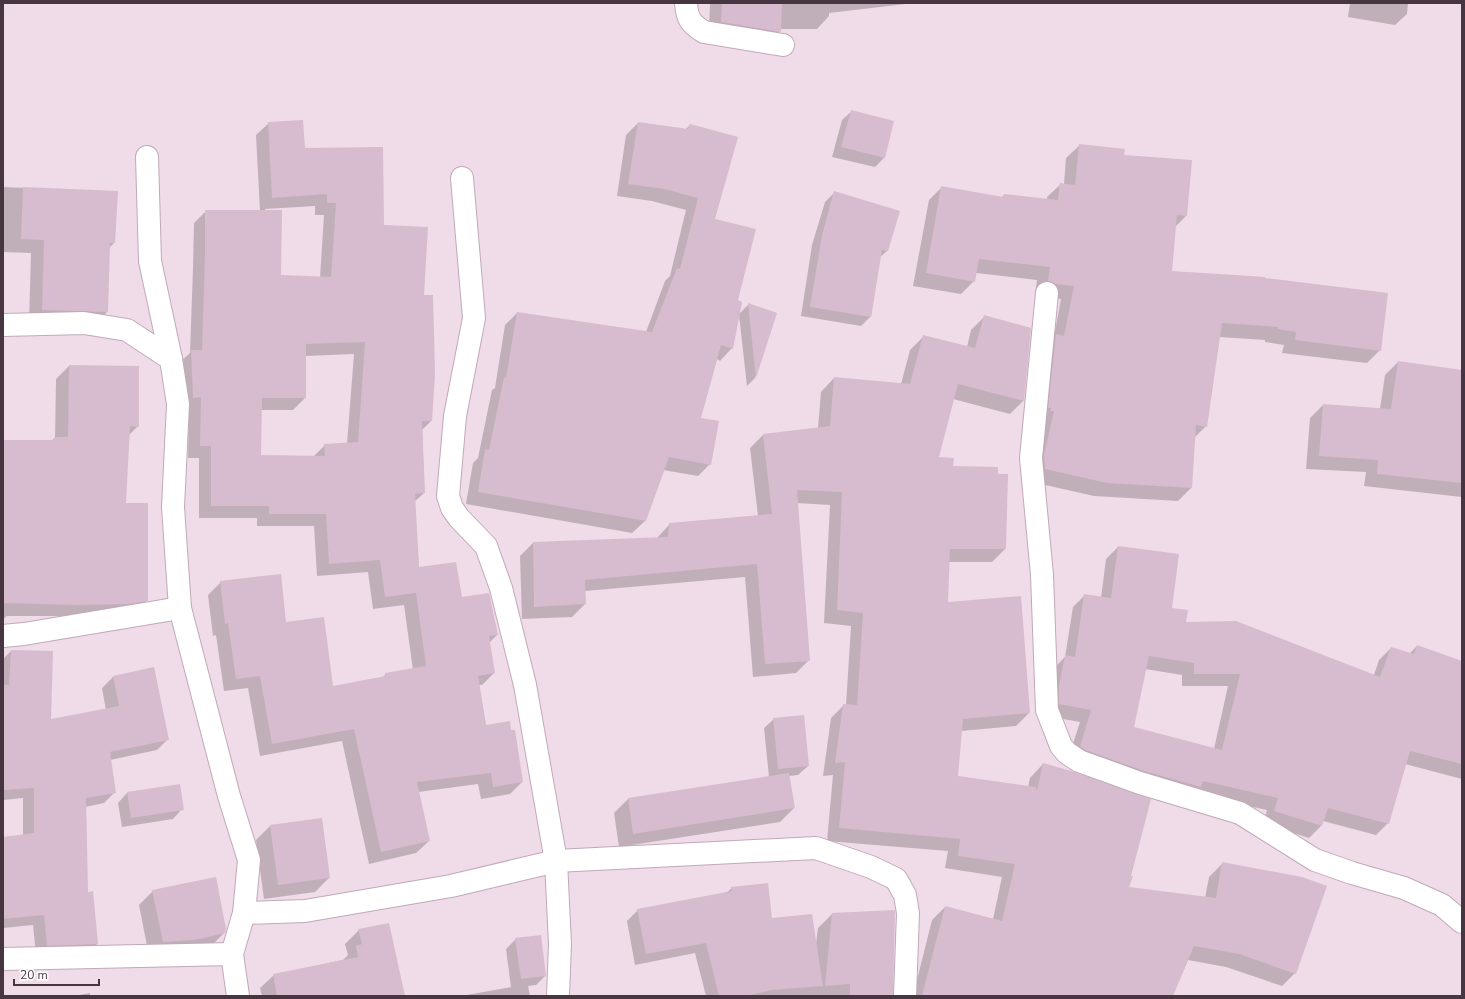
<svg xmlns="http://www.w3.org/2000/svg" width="1465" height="999" font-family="'Nunito Sans',sans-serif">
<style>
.residential{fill:#f0dbe8}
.shadow{fill:#0003;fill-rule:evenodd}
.building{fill:#d7bbce;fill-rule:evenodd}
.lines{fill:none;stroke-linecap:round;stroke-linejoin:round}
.minor-casing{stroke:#c0a9b8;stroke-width:24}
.minor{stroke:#fff;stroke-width:22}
</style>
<rect width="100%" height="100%" fill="#f4e7ef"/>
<rect class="residential" x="3" y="3" width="1459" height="993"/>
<g class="shadow">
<polygon points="710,3 914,3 829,13 829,16 817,29 780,29 780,31 767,44 709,34"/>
<polygon points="1350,3 1408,3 1407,14 1395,25 1348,17"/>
<polygon points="852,111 884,158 875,167 832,157 842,120"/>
<path d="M269,123l35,26 79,77 40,70 8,125 -9,9 2,63 -10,9 5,67 42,29 36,37 -8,8 5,30 -12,12h-3l7,41 36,56 -12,12 -29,5 -3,-15 -60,8 11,49 -13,12 -47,11 -27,-123 -82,15 -12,-68 -24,3 -8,-56 -3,1 -5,-41 13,-13 65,41 46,64 50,-9 4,-4 27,-4 -9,-65 -31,4 -5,-37 -51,4 -3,-50h-57v-8h-58v-60h-11l1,-49h-8l-2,-46 11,-10 3,-85 1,-45 12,-12h54l-4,-76zM315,206v9h9l-4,63 -40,-2 -15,-67zM354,354l-7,90 -22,1 -12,12 -53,-1 1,-46h32l12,-12v-42z"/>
<polygon points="638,123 685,130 690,125 714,220 737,301 739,314 748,305 776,313 755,378 747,386 739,315 732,348 720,361 717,359 700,418 710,464 698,476 663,470 645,521 632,533 466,504 473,463 478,458 492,390 495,388 505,325 517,313 646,332 665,281 670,276 686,210 652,201 617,196 626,135"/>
<polygon points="1080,145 1123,156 1186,216 1175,227 1171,272 1380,350 1367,363 1282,353 1284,345 1265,342 1265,340 1219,337 1206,426 1194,438 1191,488 1178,501 1094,496 1032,482 1043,348 1054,337 1061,299 1041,296 1035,294 1037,280 976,273 974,281 961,294 913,286 929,200 942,187 1001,198 1004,195 1047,200 1047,197 1061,184 1064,184 1066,158"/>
<polygon points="3,187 117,192 114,243 109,248 107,312 94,325 29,323 31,253 3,252"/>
<polygon points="835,192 898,211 887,251 880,257 871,316 861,326 801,316 812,245 825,202"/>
<polygon points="984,317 1030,328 1023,401 1010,414 953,399 938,458 952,467 997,475 1007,475 1005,549 992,562 948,562 947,603 1029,713 1016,726 961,731 957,777 1028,787 1030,778 1043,764 1127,888 1205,898 1209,877 1222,864 1295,973 1282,986 1226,967 1188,960 1172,996 913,996 932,920 945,907 993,919 1002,877 945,868 948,851 827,841 833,775 823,776 831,718 844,705 846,705 851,626 824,623 830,505 797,503 809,660 796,673 753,677 745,577 585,591 585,604 572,617 522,619 520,556 533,543 657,538 670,524 758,516 750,448 763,435 818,428 821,392 834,378 901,384 910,350 923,337 967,347 971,330"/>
<polygon points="1398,362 1462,371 1462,497 1364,486 1366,472 1306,469 1310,418 1323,405 1380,409 1385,375"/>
<polygon points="69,366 138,367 138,426 128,436 125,504 147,600 134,613 115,616 7,616 3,619 3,441 51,441 55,438 56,379"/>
<path d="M1118,547l53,61 14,15 189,52 5,-15 12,-12 18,6 8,-8 45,16v117l-57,-15 -17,59 -12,12 -53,-14 -2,5 -12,12 -46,-15 4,-13 -73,-16 -126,-35 12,-37 -33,-6 6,-47 12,-12 8,-50 12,-12 16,3 5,-39zM1145,669l37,6v11h46l-14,63 -81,-21z"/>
<polygon points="11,651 50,720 106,710 102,688 113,677 154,669 168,739 157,750 110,760 115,792 104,803 85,807 87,893 97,944 85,955 36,956 33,925 3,928 3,838 23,835 23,798 3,800 3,659"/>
<polygon points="774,719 808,766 798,775 789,776 794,808 780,822 619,847 614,813 628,799 769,777 764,728"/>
<polygon points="127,793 182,809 173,819 122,827 118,803"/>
<polygon points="270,826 329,878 315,892 264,899 256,840"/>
<polygon points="732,888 771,919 816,944 818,928 832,914 892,996 706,996 695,953 635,965 627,921 638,910 726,893"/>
<polygon points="153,891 224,933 210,947 149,956 139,905"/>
<polygon points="359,930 404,996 262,996 260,988 274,975 343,960 348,955 345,944"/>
<polygon points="516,939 545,976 536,985 528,986 530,996 461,996 511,987 506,949"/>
<polygon points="90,993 90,996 73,996"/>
</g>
<g class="building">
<polygon points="722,3 782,3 781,32 721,22"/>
<polygon points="851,110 894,121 885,158 841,147"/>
<path d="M303,120l2,28 78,-1 1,78 44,2 -4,68h9l2,79 -3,47h-10l3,72 -10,1 4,73 37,-5 6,35 27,-4 9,42 -9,1 6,37 -17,3 8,49 24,-4 1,9h4l8,52 -30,5 -2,-14 -74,9 13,59 -49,11 -27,-123 -82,15 -12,-68 -24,3 -8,-56 -3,1 -5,-43 61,-7 5,48 38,-5 9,69 53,-10 -1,-3 41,-7 -10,-73 -31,4 -5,-37 -51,4 -3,-50h-57v-8h-58v-60h-11l1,-49 -8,1 -2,-48h11l3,-95v-45h77l-1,65 50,2 5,-74h-9v-9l-55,4 -4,-76zM365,342l-7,100 -34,2 1,12 -64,-1 1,-57h44v-54z"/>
<polygon points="638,122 688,129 690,124 738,137 715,219 756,229 738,300 742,302 733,349 721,345 701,418 719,421 711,465 669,457 646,521 478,492 485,449 489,450 504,377 506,378 517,312 652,332 677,268 680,269 698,198 664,189 628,184"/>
<polygon points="1079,144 1125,149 1124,155 1192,160 1187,216 1177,215 1172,271 1265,277 1265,278 1388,293 1381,351 1295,340 1296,332 1278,329 1278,327 1222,323 1207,427 1196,425 1192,488 1107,483 1045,469 1044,455 1054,411 1050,411 1051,408 1048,408 1056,334 1064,336 1074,286 1055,284 1048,281 1050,267 979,259 975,282 926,273 941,186 1003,197 1004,194 1058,200 1060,183 1075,185"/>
<polygon points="23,187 118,191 115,243 110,243 108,312 42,310 44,240 21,239"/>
<polygon points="834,191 900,211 888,251 882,250 871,317 810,307 822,235"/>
<polygon points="748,303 777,313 756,378"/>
<polygon points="984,315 1031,328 1024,401 958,384 939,457 954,458 953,466 998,467 998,474 1008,474 1006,549 950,549 948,602 1021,596 1030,713 963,719 958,776 1036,787 1037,791 1043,763 1071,771 1151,799 1131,876 1133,876 1129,887 1216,898 1222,862 1302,877 1327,886 1296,974 1239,954 1194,946 1173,996 922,996 945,906 1002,921 1015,864 958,856 960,839 839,828 845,762 835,763 843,704 857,705 863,613 837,610 842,492 797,490 810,661 765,664 757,564 585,580 586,604 534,607 533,542 668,537 669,523 772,514 763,434 830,426 834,377 910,384 923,335 975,348"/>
<polygon points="1398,361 1462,370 1462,483 1377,474 1378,460 1319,456 1323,404 1391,409"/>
<polygon points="69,365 139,366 139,427 130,426 126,503 148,503 148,601 128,604 76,605 3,603 3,440 54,440 54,437 68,437"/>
<path d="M1118,546l61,8 -7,54 16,2 -2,12 50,-1 144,56 11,-30 23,7 3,-9 45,16v103l-52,-13 -21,73 -61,-16 -6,18 -48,-15 4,-13 -75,-17 -2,6 -57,-16 -59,-21 -5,-4 11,-36 -32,-6v-18l6,-31 10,2 9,-63 27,4zM1149,656l45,7v11h46l-18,76 -88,-23z"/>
<polygon points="11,650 53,651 51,719 119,706 113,676 154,667 169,740 110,752 116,793 86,798 88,892 93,891 98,944 47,946 44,915 3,919 3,837 34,833 34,788 3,790 3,685 9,685"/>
<polygon points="804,715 809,766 778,769 773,718"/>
<polygon points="789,773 795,808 633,834 628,798"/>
<polygon points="180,784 184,810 131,818 127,792"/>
<polygon points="322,818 330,878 278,885 270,825"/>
<polygon points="216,877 226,929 225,933 195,940 163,942 152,890"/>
<polygon points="768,883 772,918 812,914 823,986 771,990 747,996 719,996 706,943 646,954 637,909 732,891 731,887"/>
<polygon points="895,910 893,996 850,996 850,984 825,986 832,913"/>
<polygon points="389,923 405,996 277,996 273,974 358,957 356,946 362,944 358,929"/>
<polygon points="541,935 546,976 521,979 515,938"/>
</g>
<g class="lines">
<g class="minor-casing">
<g id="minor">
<path d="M686,3c1,16 5,21 18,29l79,13"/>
<polyline points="147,157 150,261 171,359 178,404 173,507 180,608 229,796 249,860 244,913 232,954 238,996"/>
<polyline points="462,178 474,318 455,416 448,496 452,508 459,518 486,546 501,588 525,685 556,861 560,944 558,996"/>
<polyline points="1047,293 1031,458 1042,575 1047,710 1061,746 1067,753 1079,761 1140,783 1240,813 1315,860 1352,873 1404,888 1442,905 1462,922"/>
<polyline points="3,325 84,323 127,330 171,359"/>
<polyline points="3,636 24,634 180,608"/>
<polyline points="244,913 305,911 451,886 556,861 816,848 871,867 896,879 905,895 908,913 905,996"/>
<polyline points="3,959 232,954"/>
</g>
</g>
<use href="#minor" class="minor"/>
</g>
<rect width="1465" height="999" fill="none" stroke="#483542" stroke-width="8"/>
<path d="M14 979v6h85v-6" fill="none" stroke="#483542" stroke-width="2"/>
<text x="20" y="979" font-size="12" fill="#483542" stroke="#ffffff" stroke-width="3" paint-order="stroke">20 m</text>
</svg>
